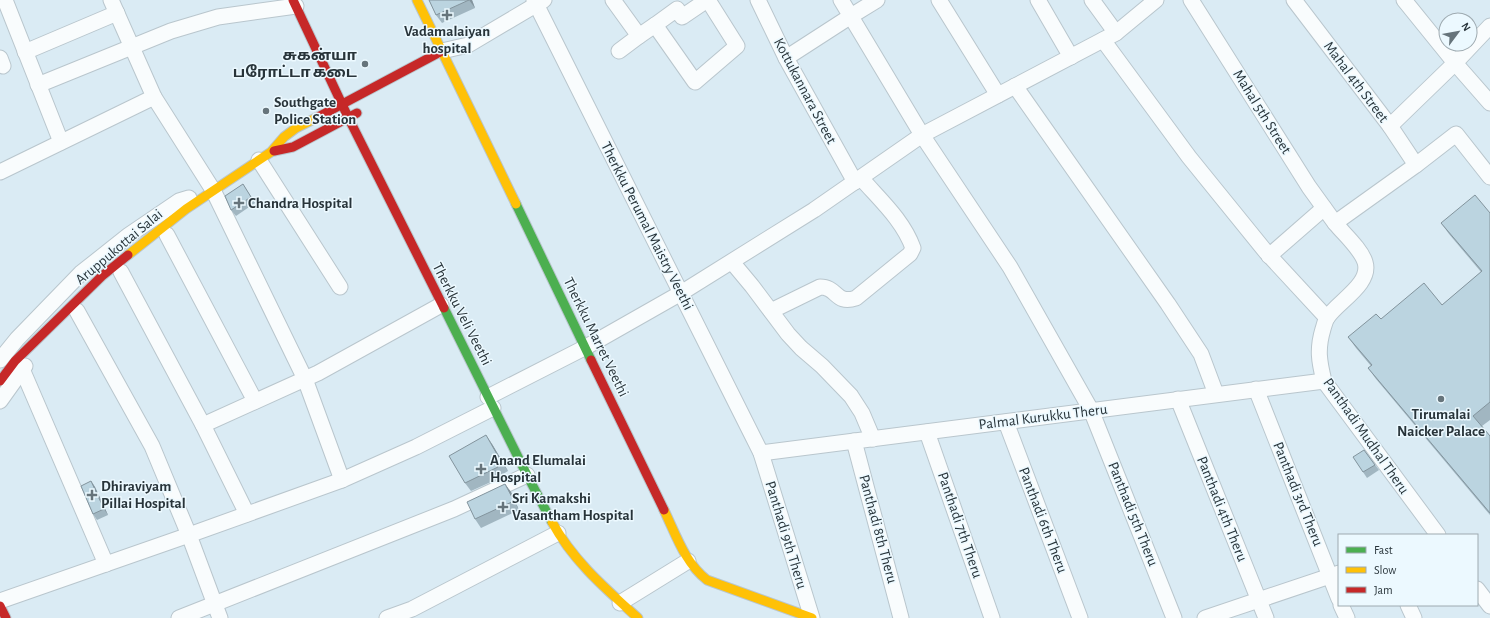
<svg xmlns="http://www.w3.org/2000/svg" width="1490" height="618" font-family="'Alegreya Sans','Noto Sans Tamil',sans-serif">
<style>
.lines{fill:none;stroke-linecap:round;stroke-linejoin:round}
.street-casing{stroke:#b9c6cd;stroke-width:17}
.fast-casing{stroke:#b9c6cd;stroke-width:11}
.slow-casing{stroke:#b9c6cd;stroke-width:11}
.jam-casing{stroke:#b9c6cd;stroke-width:11}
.street{stroke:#f9fcfd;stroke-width:15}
.fast{stroke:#4caf50;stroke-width:9}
.slow{stroke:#ffc107;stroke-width:9}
.jam{stroke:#c62828;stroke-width:9}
.wall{fill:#a1b6c1}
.shaded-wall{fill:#83949d}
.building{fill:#bbd4e0;stroke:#83949d}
.poi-dot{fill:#66747b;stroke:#ecf9ff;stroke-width:1.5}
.labels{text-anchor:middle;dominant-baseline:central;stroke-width:3;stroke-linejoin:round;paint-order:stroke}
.poi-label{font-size:15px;font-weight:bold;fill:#28343a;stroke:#ecf9ff;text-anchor:start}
.street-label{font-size:15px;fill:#28343a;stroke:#ecf9ff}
</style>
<rect width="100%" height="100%" fill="#daebf4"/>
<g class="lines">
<g class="street-casing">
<g id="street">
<polyline points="5,0 61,142"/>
<polyline points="534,0 761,453 812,618"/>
<polyline points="613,0 639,36 619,51"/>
<polyline points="758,0 786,58 855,182"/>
<polyline points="841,0 922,135 1010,267 1091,410 1174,618"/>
<polyline points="939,0 998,95"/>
<polyline points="1038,0 1071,57"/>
<polyline points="1092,0 1116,33"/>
<polyline points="1191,0 1309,187 1335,223"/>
<polyline points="1294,0 1390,126 1416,165"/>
<polyline points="1404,0 1455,63 1490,103"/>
<polyline points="655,25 677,9 682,17 707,0"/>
<polyline points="639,36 655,25 695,82 737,46 708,0"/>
<polyline points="1103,40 1189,157 1266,252 1327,318"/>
<polyline points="442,51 468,45 544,0"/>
<polyline points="25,52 117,13"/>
<polyline points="0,58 3,66"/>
<polyline points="786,58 851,16 877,0"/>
<polyline points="38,85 171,31 218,17 296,6"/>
<polyline points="1015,86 1168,304 1201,354 1216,394"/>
<polyline points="154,97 213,190 305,379 342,480"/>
<polyline points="1390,126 1455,63 1490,26"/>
<polyline points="259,160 340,287"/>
<polyline points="0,172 154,97 111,0"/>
<polyline points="167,235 255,401"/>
<polyline points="1269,256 1324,208"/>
<polyline points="732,262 752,286 788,334 801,348 822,366 851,396 862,413 873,439"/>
<polyline points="121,272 203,425 247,514"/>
<polyline points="77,311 152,446 189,535 220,618"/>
<path d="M771,311l49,-24c18,0 15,18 36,11l54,-44 3,-6c-10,-28 -33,-48 -52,-70"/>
<polyline points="0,360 17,339 81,273 129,235 179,201 189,198"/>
<polyline points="22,369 106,564"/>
<polyline points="1256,389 1339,599"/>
<polyline points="488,397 586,347 681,293 814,210 922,135 1116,33 1156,0"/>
<polyline points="1178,399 1266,618"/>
<polyline points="0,401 25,366"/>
<polyline points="1006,422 1080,618"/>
<polyline points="203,425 318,373 441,305"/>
<polyline points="927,432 992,618"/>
<polyline points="854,441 901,618"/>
<polyline points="761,453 1324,381"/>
<path d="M1438,535l-114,-154c-5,-20 -7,-32 -1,-52 1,-3 2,-8 4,-11 10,-16 45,-34 38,-56 -4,-13 -21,-28 -30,-39l81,-58 40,-31 34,43"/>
<polyline points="1477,589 1490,606"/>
<polyline points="0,601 189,535 342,480 416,447 493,408"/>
<polyline points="620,603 688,561"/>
<polyline points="1341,605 1347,618"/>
<polyline points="1408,605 1414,618"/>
<polyline points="179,618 454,509 527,475"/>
<polyline points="387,618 412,609 558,533"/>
<polyline points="1205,618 1339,573"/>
</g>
</g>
<g class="fast-casing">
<g id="fast">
<polyline points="516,204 591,360"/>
<polyline points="444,308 527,475 552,522"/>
</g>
</g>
<g class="slow-casing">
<g id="slow">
<polyline points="417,0 516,204"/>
<polyline points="128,255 186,209 271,152 284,137 296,128 318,117"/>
<path d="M664,510c12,25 21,53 43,70l105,38"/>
<path d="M552,522c21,39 54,67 86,96"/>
</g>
</g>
<g class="jam-casing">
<g id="jam">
<polyline points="293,0 348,117 444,308"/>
<polyline points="318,117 442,51"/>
<polyline points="274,151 293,147 357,113"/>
<polyline points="591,360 664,510"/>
<polyline points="0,381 15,361 102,276 128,255"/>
<polyline points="0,606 6,618"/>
</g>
</g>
<use href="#street" class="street"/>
<use href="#fast" class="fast"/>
<use href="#slow" class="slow"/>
<use href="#jam" class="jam"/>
</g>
<g class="wall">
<polygon points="429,0 472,0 475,8 442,23 436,15"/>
<polygon points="243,184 255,203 236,216 231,210"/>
<polygon points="1490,213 1490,420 1482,426 1490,436 1490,515 1376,379 1368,368 1371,366 1356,348 1348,337 1381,319 1442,305 1481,272 1449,234 1441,223"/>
<polygon points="492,444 508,471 503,474 504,476 471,491 465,483"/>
<polygon points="1364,450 1379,470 1367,478 1363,472"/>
<polygon points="91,481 95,487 108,515 97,520 93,514"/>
<polygon points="505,484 511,492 519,510 481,528 475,519"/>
</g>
<g class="shaded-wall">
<polygon points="469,0 472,0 475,8"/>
<polygon points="486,435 492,444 508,471 502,463"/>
<polygon points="91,481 95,487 108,515 104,509"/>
<polygon points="505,484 511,492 519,510 514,501"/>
</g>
<g class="building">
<polygon points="429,0 469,0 436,15"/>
<polygon points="243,184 251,197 231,210 225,196"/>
<polygon points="1475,195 1490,213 1490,402 1473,416 1490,436 1490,513 1368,368 1372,365 1348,337 1376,314 1381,319 1424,283 1442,305 1482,271 1441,223"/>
<polygon points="486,435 502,463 497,466 498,467 465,483 449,456"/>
<polygon points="1364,450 1375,465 1363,472 1353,457"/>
<polygon points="91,481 104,509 93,514 81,486"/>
<polygon points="505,484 514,501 475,519 467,502"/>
</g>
<g class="poi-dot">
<path d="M445 9h4v4h4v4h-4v4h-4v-4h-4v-4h4z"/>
<circle cx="365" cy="64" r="4"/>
<circle cx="266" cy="111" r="4"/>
<path d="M237 197h4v4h4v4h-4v4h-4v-4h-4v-4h4z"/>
<circle cx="1441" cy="399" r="4"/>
<path d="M479 463h4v4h4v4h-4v4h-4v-4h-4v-4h4z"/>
<path d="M90 489h4v4h4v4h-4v4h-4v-4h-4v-4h4z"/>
<path d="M501 501h4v4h4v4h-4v4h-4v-4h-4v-4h4z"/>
</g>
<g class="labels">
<g class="poi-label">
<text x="447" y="31" text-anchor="middle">Vadamalaiyan<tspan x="447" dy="17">hospital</tspan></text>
<text x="357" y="55" text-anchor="end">சுகன்யா<tspan x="357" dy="17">பரோட்டா கடை</tspan></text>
<text x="274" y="102">Southgate<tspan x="274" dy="17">Police Station</tspan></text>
<text x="248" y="203">Chandra Hospital</text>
<text x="1441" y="414" text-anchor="middle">Tirumalai<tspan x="1441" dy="17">Naicker Palace</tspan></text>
<text x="490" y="460">Anand Elumalai<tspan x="490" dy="17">Hospital</tspan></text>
<text x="101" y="486">Dhiraviyam<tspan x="101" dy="17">Pillai Hospital</tspan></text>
<text x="512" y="498">Sri Kamakshi<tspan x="512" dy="17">Vasantham Hospital</tspan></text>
</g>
<g class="street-label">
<text transform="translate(1356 82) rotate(53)">Mahal 4th Street</text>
<text transform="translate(805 91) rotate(62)">Kottukannara Street</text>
<text transform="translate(1262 112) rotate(58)">Mahal 5th Street</text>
<text transform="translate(647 226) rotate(63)">Therkku Perumal Maistry Veethi</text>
<text transform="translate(119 247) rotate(-40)">Aruppukottai Salai</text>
<text transform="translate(462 314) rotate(63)">Therkku Veli Veethi</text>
<text transform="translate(596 337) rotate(64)">Therkku Marret Veethi</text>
<text transform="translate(1043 417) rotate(-7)">Palmal Kurukku Theru</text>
<text transform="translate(1366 436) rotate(55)">Panthadi Mudhal Theru</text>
<text transform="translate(1298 494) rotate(68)">Panthadi 3rd Theru</text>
<text transform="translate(1222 509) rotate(68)">Panthadi 4th Theru</text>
<text transform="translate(1133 514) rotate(68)">Panthadi 5th Theru</text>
<text transform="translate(1043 520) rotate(69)">Panthadi 6th Theru</text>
<text transform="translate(960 525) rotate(71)">Panthadi 7th Theru</text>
<text transform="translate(878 529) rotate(75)">Panthadi 8th Theru</text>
<text transform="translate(786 535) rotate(73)">Panthadi 9th Theru</text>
</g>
</g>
<rect x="1338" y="534" width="140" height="72" fill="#ecf9ff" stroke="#9eaab0"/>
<rect x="1346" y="547" width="20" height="6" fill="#4caf50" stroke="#9eaab0"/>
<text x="1374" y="554" font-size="12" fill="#28343a">Fast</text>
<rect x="1346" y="567" width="20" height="6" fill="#ffc107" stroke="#9eaab0"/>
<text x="1374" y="574" font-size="12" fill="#28343a">Slow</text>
<rect x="1346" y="587" width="20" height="6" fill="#c62828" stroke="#9eaab0"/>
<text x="1374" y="594" font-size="12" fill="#28343a">Jam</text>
<g transform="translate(1458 32) rotate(58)"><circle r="19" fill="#ecf9ff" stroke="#9eaab0"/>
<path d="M0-3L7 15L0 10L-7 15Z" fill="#66747b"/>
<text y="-6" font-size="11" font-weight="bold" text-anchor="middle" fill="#28343a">N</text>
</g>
</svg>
